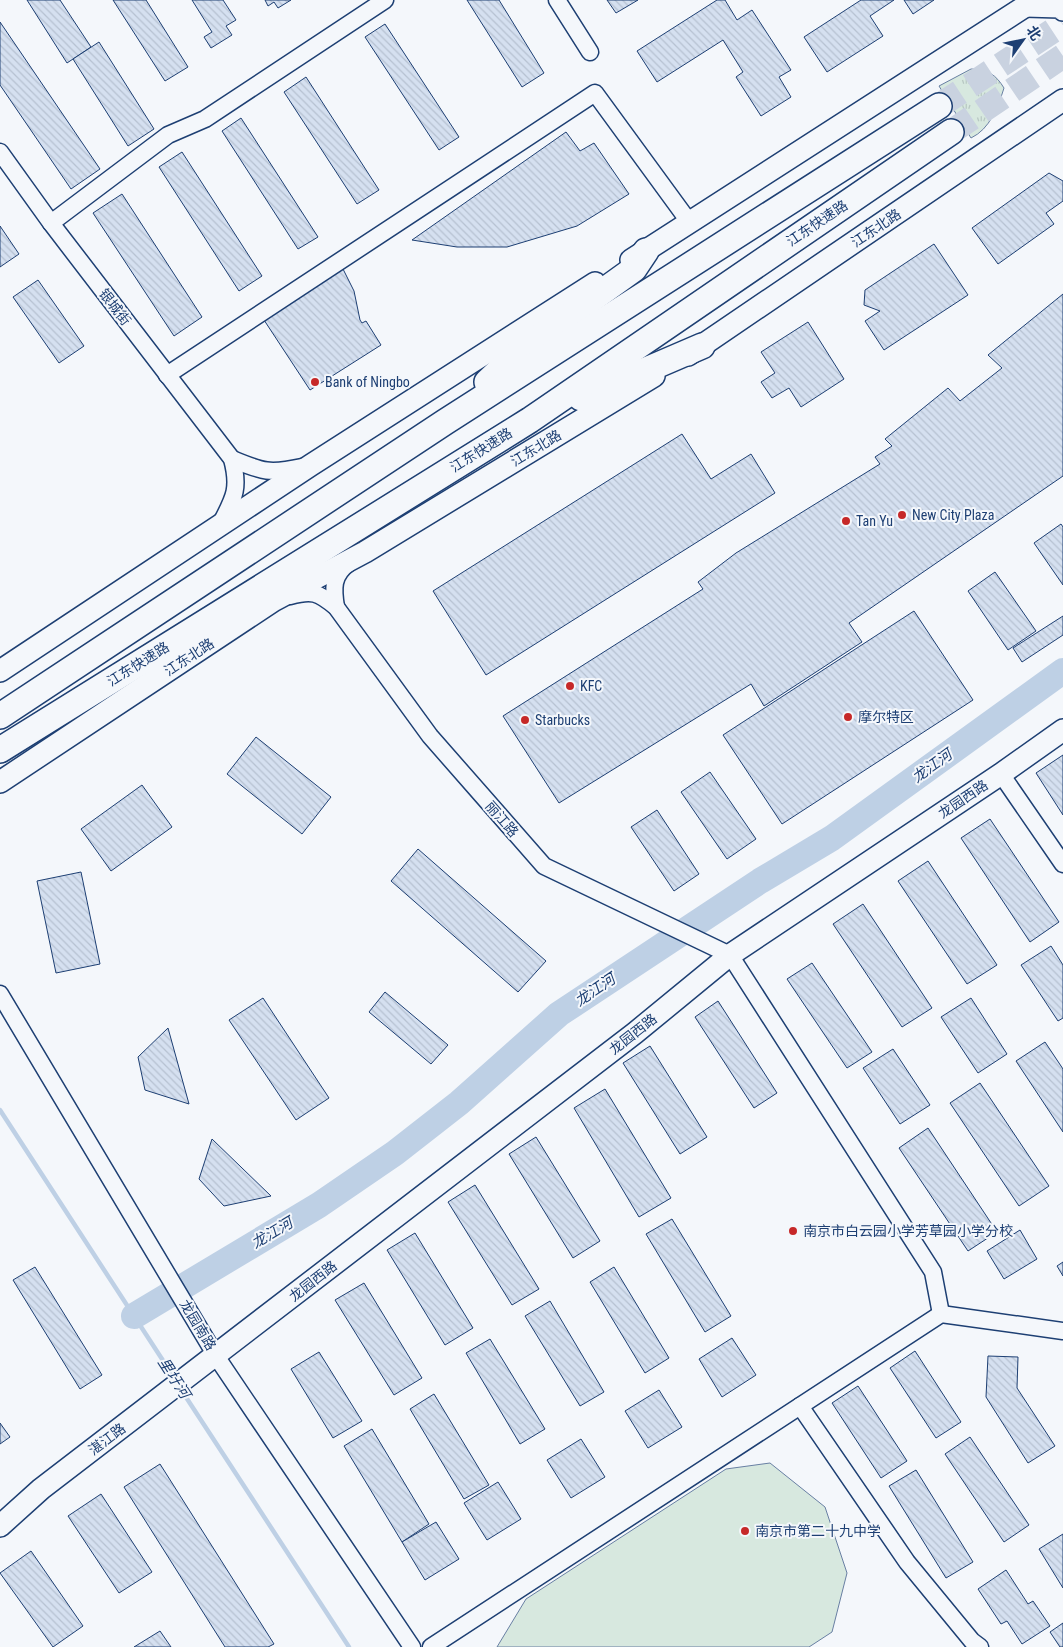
<svg xmlns="http://www.w3.org/2000/svg" width="1063" height="1647" font-family="'Roboto Condensed','Noto Sans SC',sans-serif">
<style>
.grass{fill:url(#grass-tufts);stroke:#687fa3}
.green{fill:#d7e8df;stroke:#687fa3}
.lines{fill:none;stroke-linecap:round;stroke-linejoin:round}
.stream{stroke:#bed0e5;stroke-width:4.5}
.river{stroke:#bed0e5;stroke-width:26}
.building{fill:url(#building-back-hatch);stroke:#1d3f73}
.highway-tunnel{stroke:#c9d2e0;stroke-width:25;stroke-dasharray:25 12;stroke-linecap:butt}
.minor-casing{stroke:#1d3f73;stroke-width:19}
.major-casing{stroke:#1d3f73;stroke-width:24}
.highway-casing{stroke:#1d3f73;stroke-width:28}
.minor{stroke:#f4f7fb;stroke-width:16}
.major{stroke:#f4f7fb;stroke-width:21}
.highway{stroke:#f4f7fb;stroke-width:25}
.poi-dot{fill:#c62828;stroke:#f4f7fb;stroke-width:2}
.labels{text-anchor:middle;dominant-baseline:central;stroke-width:4;stroke-linejoin:round;paint-order:stroke}
.street-label{font-size:14px;fill:#1d3f73;stroke:#f4f7fb}
.poi-label{font-size:14px;fill:#1d3f73;stroke:#f4f7fb;text-anchor:start}
.water-label{font-size:15px;font-style:italic;fill:#1d3f73;stroke:#f4f7fb}
</style>
<defs>
<pattern id="grass-tufts" width="24" height="20" patternUnits="userSpaceOnUse" patternTransform="scale(1.25)"><rect width="24" height="20" fill="#d7e8df"/><path d="M3 7l-1-3M5 7V3M7 7l1-3M15 17l-1-3M17 17v-4M19 17l1-3" fill="none" stroke="#b8c8c3"/></pattern>
<pattern id="building-back-hatch" width="6" height="6" patternUnits="userSpaceOnUse" patternTransform="scale(1.25)"><rect width="6" height="6" fill="#d5e0f0"/><path d="M-1 5l2 2M0 0l6 6M5-1l2 2" fill="none" stroke="#b6c1d1"/></pattern>
</defs>
<rect width="100%" height="100%" fill="#f4f7fb"/>
<path class="grass" d="M971,69c17,0 25,6 33,19 -6,19 -14,41 -33,50l-32,-52z"/>
<polygon class="green" points="770,1463 825,1507 847,1573 832,1632 809,1647 497,1647 526,1599 726,1469"/>
<g class="lines">
<g class="stream">
<polyline points="0,1110 175,1379"/>
<polyline points="180,1388 349,1647"/>
</g>
<polyline class="river" points="134,1316 319,1205 395,1153 459,1103 559,1014 760,881 832,838 1063,671"/>
</g>
<g class="building">
<polygon points="27,0 60,0 91,47 67,63"/>
<polygon points="113,0 146,0 188,67 165,81"/>
<polygon points="192,0 223,0 236,20 226,26 232,35 211,48 204,37 212,32"/>
<polygon points="265,0 291,0 278,8 274,2 268,6"/>
<polygon points="467,0 499,0 544,73 522,87"/>
<polygon points="607,0 638,0 616,13"/>
<polygon points="717,0 725,0 737,20 752,10 791,70 779,77 791,97 761,116 736,77 743,72 723,40 657,82 637,51"/>
<polygon points="861,0 894,0 870,16 883,36 827,72 804,37"/>
<polygon points="904,0 934,0 913,14"/>
<polygon points="0,22 100,169 71,189 0,85"/>
<polygon points="385,24 459,137 439,150 365,37"/>
<polygon points="99,42 154,129 128,146 73,59"/>
<polygon points="306,77 379,190 357,204 284,92"/>
<polygon points="241,118 318,237 298,249 222,131"/>
<polygon points="566,132 580,151 594,143 629,194 577,226 507,247 457,247 412,240"/>
<polygon points="182,152 262,276 239,291 159,167"/>
<polygon points="1049,173 1063,181 1063,201 1046,213 1054,224 998,264 972,228"/>
<polygon points="122,194 202,317 174,336 93,213"/>
<polygon points="0,226 19,254 0,267"/>
<polygon points="934,244 968,295 884,350 865,321 880,311 864,305 865,290"/>
<polygon points="343,269 354,291 360,320 362,323 366,321 381,345 310,390 264,320"/>
<polygon points="38,280 84,346 59,363 13,297"/>
<polygon points="1063,294 1063,476 849,623 862,642 764,706 751,684 559,803 503,716 703,589 698,582 736,553 880,464 875,457 892,446 885,439 948,388 960,401 1002,368 988,355"/>
<polygon points="808,322 844,379 801,407 789,388 772,398 761,382 775,373 761,352"/>
<polygon points="682,434 711,479 751,454 775,493 486,675 433,591"/>
<polygon points="1061,524 1063,527 1063,585 1034,543"/>
<polygon points="995,572 1036,631 1008,650 968,591"/>
<polygon points="914,611 973,700 782,824 723,735"/>
<polygon points="1063,616 1063,635 1022,662 1013,648"/>
<polygon points="256,737 331,797 302,834 227,774"/>
<polygon points="1063,755 1063,815 1036,773"/>
<polygon points="710,772 756,839 727,859 681,792"/>
<polygon points="142,785 172,827 111,871 81,829"/>
<polygon points="657,810 699,874 674,891 631,827"/>
<polygon points="990,819 1059,922 1030,942 961,838"/>
<polygon points="418,849 546,961 518,992 391,881"/>
<polygon points="928,861 997,965 967,984 898,881"/>
<polygon points="81,872 100,964 56,973 37,881"/>
<polygon points="863,904 932,1008 902,1027 833,924"/>
<polygon points="1051,946 1063,965 1063,1018 1058,1021 1021,965"/>
<polygon points="812,963 872,1052 847,1068 787,979"/>
<polygon points="385,992 448,1045 431,1064 369,1012"/>
<polygon points="263,998 329,1098 296,1120 229,1020"/>
<polygon points="971,998 1007,1054 978,1073 941,1017"/>
<polygon points="718,1001 777,1093 754,1108 695,1017"/>
<polygon points="168,1028 189,1104 145,1090 138,1057"/>
<polygon points="1045,1042 1063,1069 1063,1132 1016,1061"/>
<polygon points="650,1046 707,1137 680,1154 623,1063"/>
<polygon points="893,1049 930,1105 900,1124 863,1068"/>
<polygon points="980,1083 1049,1186 1019,1206 950,1103"/>
<polygon points="605,1089 671,1198 639,1217 574,1108"/>
<polygon points="928,1128 997,1232 968,1251 899,1148"/>
<polygon points="536,1137 600,1241 573,1258 509,1154"/>
<polygon points="212,1139 271,1196 224,1206 199,1179"/>
<polygon points="475,1185 539,1289 512,1305 448,1202"/>
<polygon points="672,1219 731,1316 705,1332 646,1234"/>
<polygon points="1020,1230 1037,1259 1004,1279 987,1251"/>
<polygon points="415,1233 473,1328 445,1345 387,1250"/>
<polygon points="1063,1262 1063,1276 1057,1266"/>
<polygon points="35,1267 102,1375 80,1389 13,1280"/>
<polygon points="614,1267 669,1358 645,1373 590,1282"/>
<polygon points="364,1283 422,1378 394,1395 335,1300"/>
<polygon points="550,1301 604,1392 580,1406 525,1316"/>
<polygon points="732,1338 756,1375 722,1397 699,1359"/>
<polygon points="490,1339 545,1429 520,1444 466,1353"/>
<polygon points="915,1351 961,1422 936,1438 890,1368"/>
<polygon points="319,1352 362,1421 333,1438 291,1369"/>
<polygon points="988,1356 1018,1357 1017,1388 1055,1446 1028,1463 986,1397"/>
<polygon points="858,1386 907,1461 881,1478 832,1403"/>
<polygon points="659,1390 682,1427 648,1448 625,1411"/>
<polygon points="434,1394 489,1485 464,1499 410,1409"/>
<polygon points="0,1423 10,1437 0,1444"/>
<polygon points="372,1429 429,1524 402,1542 344,1446"/>
<polygon points="970,1437 1029,1525 1004,1542 945,1454"/>
<polygon points="581,1439 605,1477 571,1498 547,1460"/>
<polygon points="160,1464 274,1644 268,1647 225,1647 124,1487"/>
<polygon points="916,1470 973,1562 946,1578 889,1486"/>
<polygon points="498,1482 521,1519 487,1540 464,1503"/>
<polygon points="101,1494 152,1572 119,1593 68,1516"/>
<polygon points="436,1522 459,1559 425,1580 402,1542"/>
<polygon points="1063,1534 1063,1588 1039,1549"/>
<polygon points="31,1551 83,1626 53,1647 0,1573"/>
<polygon points="1006,1570 1028,1604 1033,1601 1050,1626 1022,1644 1007,1621 1001,1624 978,1589"/>
<polygon points="1063,1623 1063,1647 1060,1647 1050,1632"/>
<polygon points="160,1631 171,1647 134,1647"/>
</g>
<g class="lines">
<g class="highway-tunnel">
<polyline points="939,106 1063,24"/>
<polyline points="951,132 1063,56"/>
</g>
<g class="minor-casing">
<g id="minor">
<polyline points="557,0 590,52"/>
<path d="M0,152l51,71 181,236c8,30 2,39 -12,66"/>
<polyline points="51,223 168,135 205,119 385,0"/>
<polyline points="167,375 595,93 690,223"/>
<path d="M232,459c31,13 38,15 70,8"/>
<path d="M290,596c22,-6 28,-4 46,11l94,129 114,130 186,89 203,317 8,42"/>
<path d="M336,607c-3,-18 -4,-32 13,-44"/>
<polyline points="1001,774 1063,864"/>
<polyline points="0,994 216,1356 412,1647"/>
<polyline points="800,1406 907,1562 972,1641 980,1647"/>
<polyline points="431,1647 941,1314 1063,1331"/>
</g>
</g>
<g class="major-casing">
<g id="major">
<polyline points="1025,6 1060,7 1063,10"/>
<polyline points="631,260 1035,0"/>
<polyline points="688,355 1063,100"/>
<polyline points="0,671 311,465 595,283"/>
<polyline points="0,782 273,601 365,552 654,376"/>
<polyline points="0,1526 41,1489 635,1033 730,955 1001,774 1063,730"/>
</g>
</g>
<g class="highway-casing">
<g id="highway">
<polyline points="487,382 520,351 634,269 646,251"/>
<polyline points="581,398 702,346"/>
<polyline points="0,716 445,422 939,106"/>
<polyline points="0,750 530,420 951,132"/>
</g>
</g>
<use href="#minor" class="minor"/>
<use href="#major" class="major"/>
<use href="#highway" class="highway"/>
</g>
<g class="poi-dot">
<circle cx="315" cy="382" r="5"/>
<circle cx="902" cy="515" r="5"/>
<circle cx="846" cy="521" r="5"/>
<circle cx="570" cy="686" r="5"/>
<circle cx="848" cy="717" r="5"/>
<circle cx="525" cy="720" r="5"/>
<circle cx="793" cy="1231" r="5"/>
<circle cx="745" cy="1531" r="5"/>
</g>
<g class="labels">
<g class="street-label">
<text transform="translate(817 223) rotate(-34)">江东快速路</text>
<text transform="translate(876 228) rotate(-34)">江东北路</text>
<text transform="translate(115 307) rotate(52)">银城街</text>
<text transform="translate(536 448) rotate(-31)">江东北路</text>
<text transform="translate(481 450) rotate(-32)">江东快速路</text>
<text transform="translate(189 657) rotate(-33)">江东北路</text>
<text transform="translate(138 664) rotate(-32)">江东快速路</text>
<text transform="translate(963 799) rotate(-34)">龙园西路</text>
<text transform="translate(502 819) rotate(49)">丽江路</text>
<text transform="translate(633 1034) rotate(-38)">龙园西路</text>
<text transform="translate(313 1281) rotate(-38)">龙园西路</text>
<text transform="translate(198 1325) rotate(59)">龙园南路</text>
<text transform="translate(107 1439) rotate(-37)">湛江路</text>
</g>
<g class="poi-label">
<text x="325" y="382">Bank of Ningbo</text>
<text x="912" y="515">New City Plaza</text>
<text x="856" y="521">Tan Yu</text>
<text x="580" y="686">KFC</text>
<text x="858" y="717">摩尔特区</text>
<text x="535" y="720">Starbucks</text>
<text x="803" y="1231">南京市白云园小学芳草园小学分校</text>
<text x="755" y="1531">南京市第二十九中学</text>
</g>
<g class="water-label">
<text transform="translate(932 766) rotate(-36)">龙江河</text>
<text transform="translate(595 990) rotate(-34)">龙江河</text>
<text transform="translate(272 1233) rotate(-31)">龙江河</text>
<text transform="translate(174 1378) rotate(57)">里圩河</text>
</g>
</g>
<g transform="translate(1023 40) rotate(57)" stroke="#f4f7fb" stroke-width="4" paint-order="stroke">
<path d="M0-4L9 19L0 12L-9 19Z" fill="#1d3f73"/>
<text y="-8" font-size="14" font-weight="bold" text-anchor="middle" fill="#1d3f73">北</text>
</g>
</svg>
